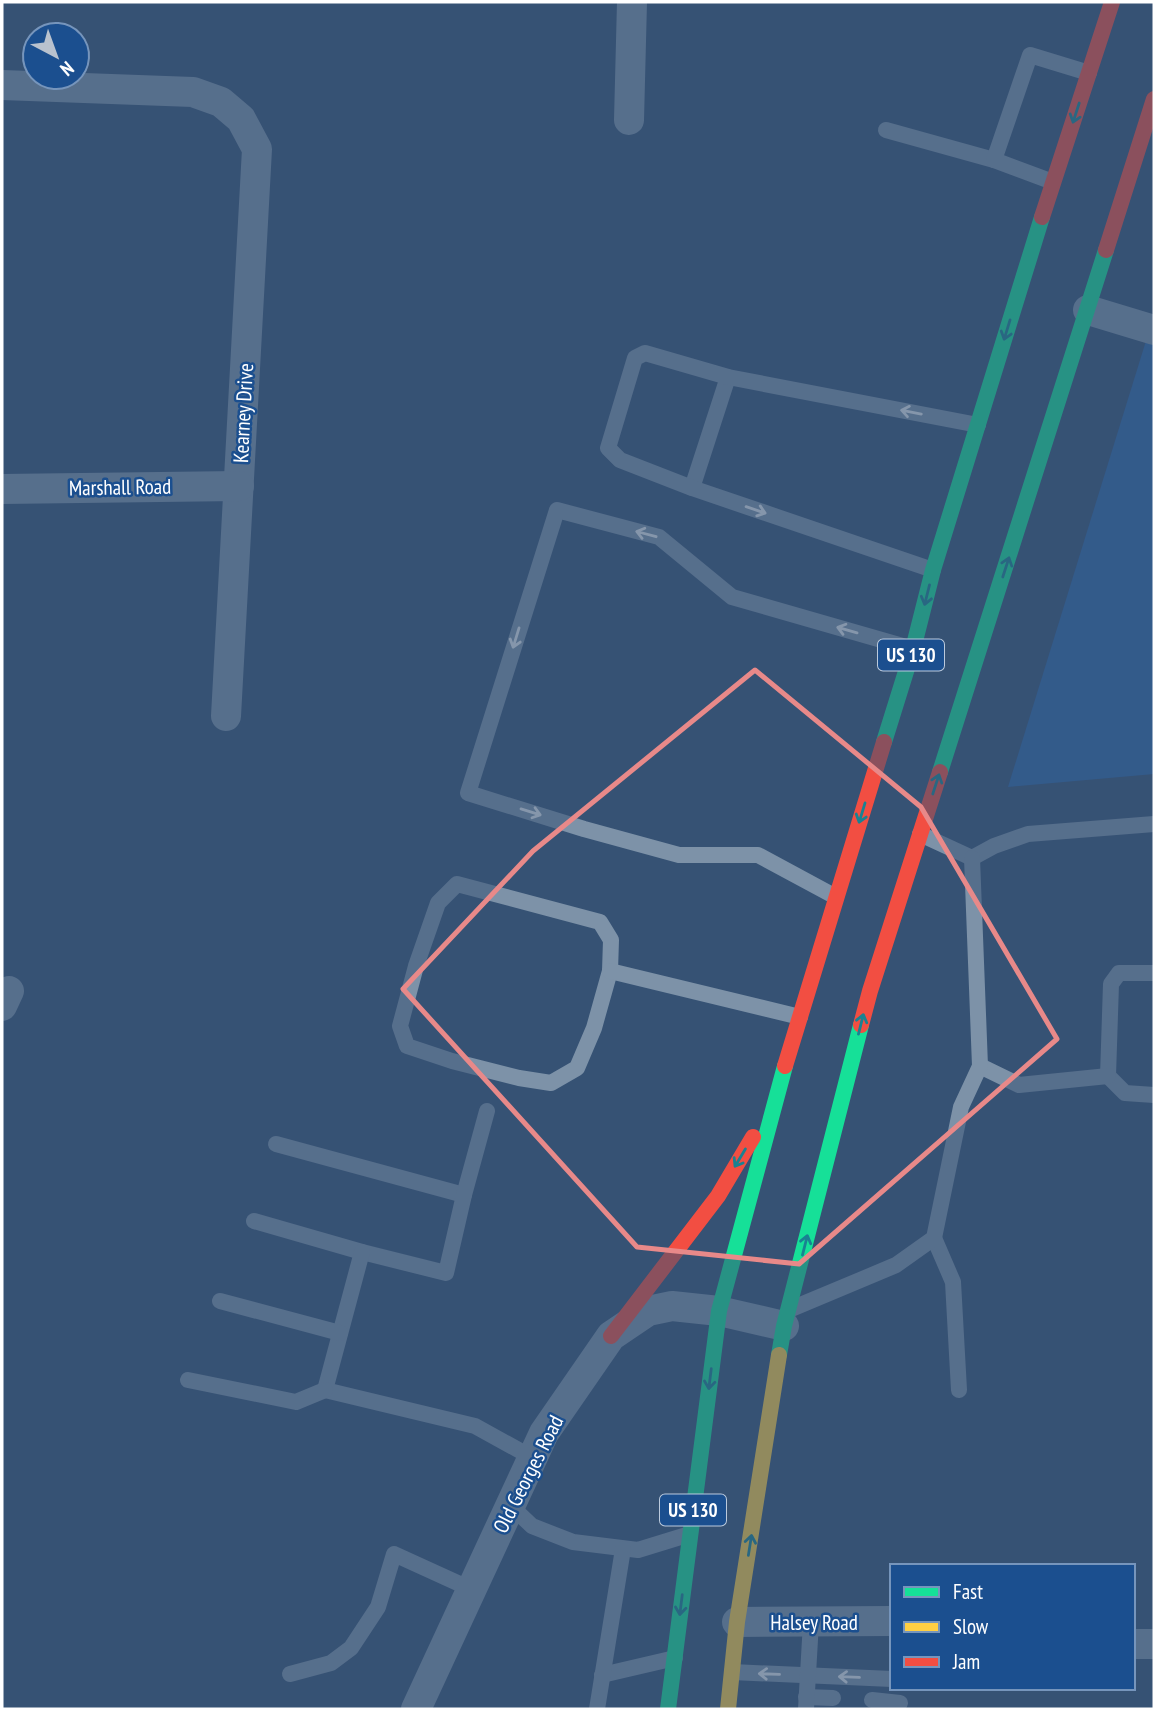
<svg xmlns="http://www.w3.org/2000/svg" width="1156" height="1711" font-family="'PT Sans Narrow',sans-serif">
<style>
.green{fill:#2f66a5}
.lines{fill:none;stroke-linecap:round;stroke-linejoin:round}
.lane{stroke:#7d92a8;stroke-width:16}
.street{stroke:#7d92a8;stroke-width:30}
.fast{stroke:#16e098;stroke-width:16}
.slow{stroke:#ffcf43;stroke-width:16}
.jam{stroke:#f24e42;stroke-width:16}
.oneway{stroke:#198292}
.oneway2{stroke:#e5e9ee}
.marked{fill:none;stroke:#e88989;stroke-width:5;stroke-linejoin:round}
.labels{text-anchor:middle;dominant-baseline:central;stroke-width:5;stroke-linejoin:round;paint-order:stroke}
.shield{fill:#1b4f8f;stroke:#bbcadd;stroke-width:2}
.shield-label{font-size:19px;font-weight:bold;fill:#fff}
.street-label{font-size:21px;fill:#fff;stroke:#1b4f8f}
</style>
<rect width="100%" height="100%" fill="#365274"/>
<polygon class="green" points="1154,315 1154,774 1008,787"/>
<g class="lines">
<g class="lane">
<polyline points="886,130 994,160"/>
<polyline points="1053,182 994,160 1030,55 1089,73"/>
<polyline points="692,488 728,377"/>
<polyline points="933,570 692,488 620,460 608,448 635,358 645,353 728,377 978,425"/>
<polyline points="920,834 972,858 994,846 1028,834 1154,824"/>
<polygon points="457,884 600,922 611,940 610,971 594,1028 577,1068 551,1083 519,1078 452,1061 407,1046 400,1026 416,966 438,903"/>
<polyline points="836,897 758,855 679,855 584,829 468,793 557,510 659,537 732,597 913,649"/>
<polyline points="610,971 800,1017"/>
<polyline points="1154,973 1119,973 1111,984 1108,1076 1125,1093 1154,1095"/>
<polyline points="980,1066 1019,1085 1108,1076"/>
<polyline points="276,1144 464,1195"/>
<polyline points="254,1221 362,1252 446,1273 464,1195 487,1111"/>
<polyline points="934,1238 953,1282 959,1390"/>
<polyline points="362,1252 325,1390 475,1426 533,1458"/>
<polyline points="220,1301 340,1333"/>
<polyline points="791,1309 896,1265 934,1238 961,1107 980,1066 972,858"/>
<polyline points="188,1380 296,1402 325,1390"/>
<polyline points="511,1506 532,1526 573,1542 638,1550 690,1534"/>
<polyline points="732,1672 892,1679"/>
<polyline points="290,1674 331,1663 351,1648 378,1607 394,1554 473,1590"/>
<polyline points="602,1675 675,1658"/>
<polyline points="806,1697 833,1698"/>
<polyline points="872,1700 900,1703"/>
<polyline points="597,1709 623,1549"/>
<polyline points="806,1709 811,1622"/>
</g>
<g class="street">
<polyline points="2,85 193,92 221,102 241,119 257,149 226,716"/>
<polyline points="629,120 632,2"/>
<polyline points="1088,310 1154,330"/>
<polyline points="2,489 239,486"/>
<polyline points="2,1006 9,991"/>
<polyline points="737,1622 892,1621"/>
<polyline points="1133,1644 1154,1644"/>
<polyline points="416,1709 544,1433 611,1336 648,1311 672,1306 719,1311 784,1326"/>
</g>
<g class="fast">
<polyline points="884,742 913,649 933,570 1042,217"/>
<polyline points="940,772 1106,250"/>
<polyline points="779,1355 784,1326 861,1025"/>
<polyline points="668,1709 719,1311 785,1066"/>
</g>
<polyline class="slow" points="728,1709 737,1622 779,1355"/>
<g class="jam">
<polyline points="1042,217 1112,2"/>
<polyline points="1106,250 1154,99"/>
<polyline points="861,1025 870,991 940,772"/>
<polyline points="785,1066 884,742"/>
<polyline points="611,1336 718,1196 753,1137"/>
</g>
</g>
<defs><path id="oneway-shaft" d="M-6 0H5M1.5-3L5.5 0L1.5 3" fill="none" stroke-width="1.6" stroke-linecap="round" stroke-linejoin="round" transform="scale(1.75)"/></defs>
<g class="oneway">
<use href="#oneway-shaft" transform="translate(1076 113) rotate(108)"/>
<use href="#oneway-shaft" transform="translate(1007 330) rotate(107)"/>
<use href="#oneway-shaft" transform="translate(1006 567) rotate(-72)"/>
<use href="#oneway-shaft" transform="translate(927 595) rotate(104)"/>
<use href="#oneway-shaft" transform="translate(936 784) rotate(-72)"/>
<use href="#oneway-shaft" transform="translate(862 813) rotate(107)"/>
<use href="#oneway-shaft" transform="translate(861 1024) rotate(-76)"/>
<use href="#oneway-shaft" transform="translate(740 1158) rotate(121)"/>
<use href="#oneway-shaft" transform="translate(805 1245) rotate(-76)"/>
<use href="#oneway-shaft" transform="translate(710 1379) rotate(97)"/>
<use href="#oneway-shaft" transform="translate(750 1545) rotate(-81)"/>
<use href="#oneway-shaft" transform="translate(681 1605) rotate(97)"/>
</g>
<g class="oneway2">
<use href="#oneway-shaft" transform="translate(911 412) rotate(-169)"/>
<use href="#oneway-shaft" transform="translate(756 510) rotate(19)"/>
<use href="#oneway-shaft" transform="translate(646 534) rotate(-165)"/>
<use href="#oneway-shaft" transform="translate(847 630) rotate(-164)"/>
<use href="#oneway-shaft" transform="translate(516 638) rotate(107)"/>
<use href="#oneway-shaft" transform="translate(531 812) rotate(17)"/>
<use href="#oneway-shaft" transform="translate(769 1674) rotate(-178)"/>
<use href="#oneway-shaft" transform="translate(849 1677) rotate(-178)"/>
</g>
<path d="M0 0H1156V1711H0ZM755,670l166,137 136,232 -258,225 -162,-17 -234,-258 130,-138z" fill="#365274" fill-opacity=".55" fill-rule="evenodd"/>
<path class="marked" d="M755,670l166,137 136,232 -258,225 -162,-17 -234,-258 130,-138z"/>
<g class="labels">
<g class="shield">
<rect x="878" y="639.5" width="66" height="31" rx="5"/>
<rect x="660" y="1494.5" width="66" height="31" rx="5"/>
</g>
<g class="shield-label">
<text x="911" y="655">US 130</text>
<text x="693" y="1510">US 130</text>
</g>
<g class="street-label">
<text transform="translate(243 413) rotate(-87)">Kearney Drive</text>
<text transform="translate(120 487) rotate(-1)">Marshall Road</text>
<text transform="translate(528 1474) rotate(-63)">Old Georges Road</text>
<text x="814" y="1622">Halsey Road</text>
</g>
</g>
<rect width="1156" height="1711" fill="none" stroke="#ffffff" stroke-width="7"/>
<rect x="890" y="1564" width="245" height="126" fill="#1b4f8f" stroke="#7695bc" stroke-width="2"/>
<rect x="904" y="1587" width="35" height="10" fill="#16e098" stroke="#7695bc" stroke-width="2"/>
<text x="953" y="1599" font-size="21" fill="#ffffff">Fast</text>
<rect x="904" y="1622" width="35" height="10" fill="#ffcf43" stroke="#7695bc" stroke-width="2"/>
<text x="953" y="1634" font-size="21" fill="#ffffff">Slow</text>
<rect x="904" y="1657" width="35" height="10" fill="#f24e42" stroke="#7695bc" stroke-width="2"/>
<text x="953" y="1669" font-size="21" fill="#ffffff">Jam</text>
<g transform="translate(56 56) rotate(139)"><circle r="33" fill="#1b4f8f" stroke="#7695bc" stroke-width="2"/>
<path d="M0-5L12 26L0 18L-12 26Z" fill="#b9c2ce"/>
<text y="-10" font-size="19" font-weight="bold" text-anchor="middle" fill="#ffffff">N</text>
</g>
</svg>
